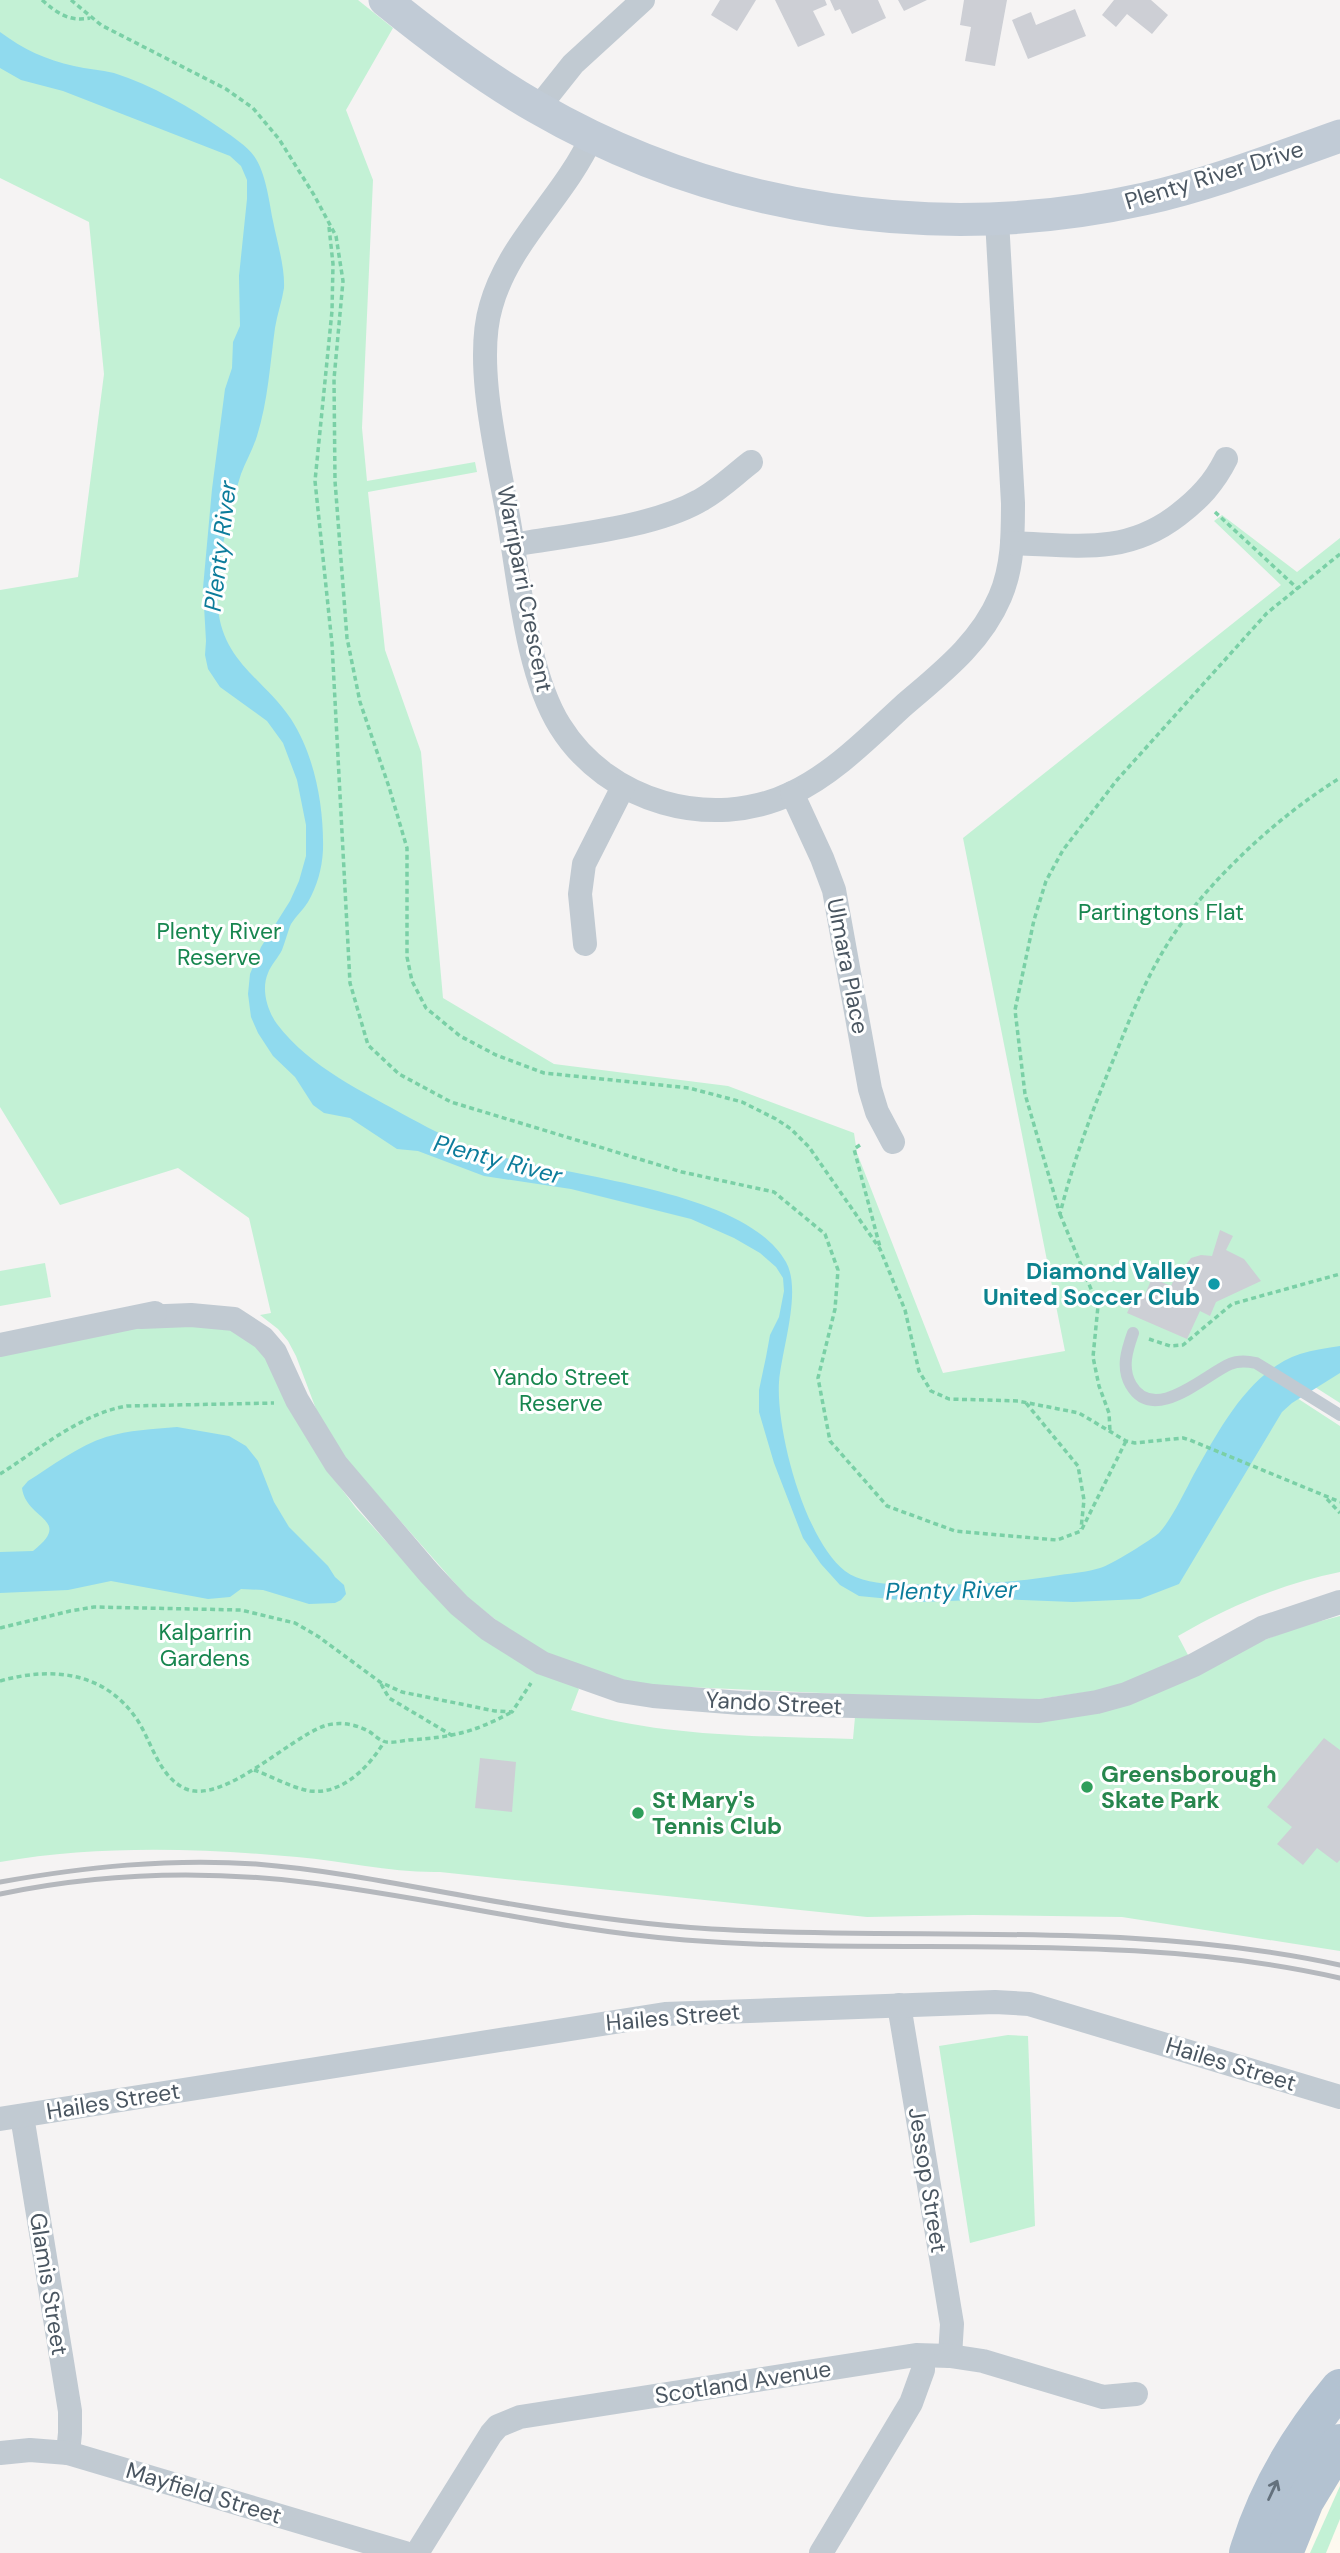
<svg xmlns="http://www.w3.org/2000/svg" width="1340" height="2553" font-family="'DM Sans',sans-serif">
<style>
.commercial{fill:#fdf9ef}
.green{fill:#c3f1d5}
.water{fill:#90daee}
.building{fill:#cdcfd5}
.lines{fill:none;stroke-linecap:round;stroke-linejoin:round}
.path{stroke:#7ad0a6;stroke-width:3.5;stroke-dasharray:5 3.5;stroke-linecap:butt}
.lane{stroke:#c1cad2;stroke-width:12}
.street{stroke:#c1cad2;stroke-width:24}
.secondary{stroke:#c1cbd6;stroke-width:33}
.primary{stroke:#b3c2d1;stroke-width:38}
.rail{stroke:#b5b8bd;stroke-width:5}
.oneway{stroke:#64717d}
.culture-dot{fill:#0f9aa8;stroke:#fff;stroke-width:2.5}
.leisure-dot{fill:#2e9e5b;stroke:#fff;stroke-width:2.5}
.labels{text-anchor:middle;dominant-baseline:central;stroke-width:6;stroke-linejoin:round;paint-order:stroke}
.street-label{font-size:23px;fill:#4a5661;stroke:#fff}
.park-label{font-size:23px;fill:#17864f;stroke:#fff}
.culture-label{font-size:23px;font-weight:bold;fill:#0d838f;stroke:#fff;text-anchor:end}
.leisure-label{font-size:23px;font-weight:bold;fill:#27864d;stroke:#fff;text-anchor:start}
.water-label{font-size:24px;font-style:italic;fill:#0c7c9b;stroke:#fff}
</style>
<rect width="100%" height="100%" fill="#f5f3f3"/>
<polygon class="commercial" points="1340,2465 1340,2553 1297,2553"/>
<g class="green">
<path d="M0,0h358l35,28 -47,82 27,70 -11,248 5,53 108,-19 2,10 -109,20 17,158 36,102 22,246 111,66 174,22 126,47 3,20 86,220 122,-22 -102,-513 318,-253 -67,-64 8,-6 75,57 43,-34v865l-47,-30 -16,12 63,41v146c-59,12 -110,34 -162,64l10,19 -13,10 -73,25 -84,12 -373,-17 -33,-7 -59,-21 -38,-22 -47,-37 -123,-140 -26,-41 -23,-61 -8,-15 -10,-12 -18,-14 11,-2 -22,-95 -71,-50 -118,37 -60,-98v-517l78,-13 26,-203 -15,-152 -89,-44z"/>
<polygon points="45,1263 51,1297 0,1306 0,1271"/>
<path d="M211,1320l47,21 64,122 34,45 48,53 175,128 -8,21c91,27 187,26 282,29l2,-22 153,4 259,-82 31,-12 42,-11v335l-218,-34 -149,-2 -106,2 -427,-45c-49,1 -95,-11 -143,-15 -98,-9 -200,-12 -297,5v-512l136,-22z"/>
<polygon points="1008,2035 1028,2036 1035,2226 970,2243 939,2046"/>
<polygon points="1340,2486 1340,2519 1326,2553 1310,2553"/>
</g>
<g class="water">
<path d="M0,32c23,17 46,28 74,34 13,3 27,4 40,7 38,12 76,34 109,57 10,7 24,16 31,26 12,17 15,45 19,65 4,21 12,46 11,67 -2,13 -7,27 -9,40 -5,36 -7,73 -18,108 -4,13 -11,25 -16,38 -12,38 -26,93 -23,134 5,54 46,71 73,111 24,37 33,88 32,131 -1,19 -6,36 -15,52 -5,8 -12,14 -17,22 -2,4 -7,21 -9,26 -4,8 -11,15 -14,23 -7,16 -1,37 9,51 33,44 87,68 133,94 24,13 49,26 75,34 76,25 260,36 301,110 16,29 -4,86 -7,120 -3,49 26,158 66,189 13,10 35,13 52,13 54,2 110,0 163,-9 13,-2 28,-3 40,-7 11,-3 51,-28 59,-35 13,-14 26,-42 35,-59 25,-44 55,-103 106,-120 13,-4 27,-6 40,-8v27l-48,30 -10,9 -103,172 -39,15 -67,3 -73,-3 -79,3 -62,-6 -19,-11 -19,-21 -18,-26 -29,-75 -15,-51v-22l7,-33 4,-22 9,-18 5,-26 -1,-13 -7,-11 -16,-14 -26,-15 -43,-19 -120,-30 -87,-13 -66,-25 -21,-2 -47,-31 -26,-5 -11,-8 -18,-28 -22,-21 -15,-23 -7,-16 -3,-23 2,-20 11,-27 29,-46 9,-20 7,-25v-31l-9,-45 -14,-37 -16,-22 -47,-34 -12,-18 -3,-14 1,-14 -3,-53 9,-99 13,-100 7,-21 1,-26 7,-16 -1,-50 8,-77v-19l-6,-14 -11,-10 -167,-65 -42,-11 -21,-12z"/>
<path d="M177,1427l52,9 17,10 12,15 16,41 15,25 39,39 7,11 9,8 2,9 -5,6 -6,3 -26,1 -46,-14 -22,-1 -11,8 -22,2 -97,-18 -43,9 -68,3v-41l33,-1c41,-32 -7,-31 -11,-63l6,-7c24,-15 50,-35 78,-44 23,-7 47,-8 71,-10z"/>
</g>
<g class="building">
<polygon points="720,0 756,0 737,31 711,15"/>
<polygon points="775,0 825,0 827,5 813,11 825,35 798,47"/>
<polygon points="830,0 878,0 886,18 852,34 840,9 835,11"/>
<polygon points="898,0 927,0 904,11"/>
<polygon points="964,0 1007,0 995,66 965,61 971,27 960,25"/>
<polygon points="1114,0 1151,0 1168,15 1152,34 1127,14 1116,27 1102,15"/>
<polygon points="1075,9 1086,36 1028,59 1012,20 1031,12 1036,25"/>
<polygon points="1220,1230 1233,1236 1226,1250 1244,1259 1261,1281 1216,1302 1210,1316 1200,1311 1187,1339 1127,1313 1135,1296 1143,1299 1152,1278 1171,1286 1179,1268 1182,1270 1191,1258 1201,1255 1212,1256"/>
<polygon points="1324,1738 1340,1750 1340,1860 1337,1863 1317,1848 1303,1865 1277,1844 1292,1827 1267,1807"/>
<polygon points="480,1758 516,1762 512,1812 475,1808"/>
</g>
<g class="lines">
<g class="path">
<path d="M42,0c15,13 27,22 48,18"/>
<polyline points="71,0 101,25 226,89 253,108 279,139 314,195 336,236 343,281 334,379 335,481 347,638 360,702 389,787 407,848 407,957 412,981 426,1008 460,1036 496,1055 544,1073 689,1088 742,1102 776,1119 791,1129 809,1147 880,1249 905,1310 919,1371 931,1391 949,1399 1018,1401 1079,1413 1126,1441 1135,1443 1183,1438 1190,1440 1340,1502"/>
<polyline points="329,227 333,264 332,311 315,481 332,644 350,983 368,1045 399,1074 451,1102 682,1172 774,1192 825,1234 838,1270 835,1309 818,1378 830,1441 887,1506 955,1531 1057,1540 1081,1531 1126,1441"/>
<polyline points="1215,512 1298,589"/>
<path d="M1340,554l-73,59 -150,167 -54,70 -17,31 -12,39 -19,90 10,84 35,120c13,-53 33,-105 54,-156 17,-42 34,-86 60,-124 38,-57 107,-120 166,-156"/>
<polyline points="860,1145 854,1149 880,1247"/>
<polyline points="1060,1214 1098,1306 1093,1357 1099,1386 1109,1413 1110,1431"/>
<polyline points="1149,1339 1170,1346 1183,1345 1232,1304 1340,1274"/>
<polyline points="1026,1403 1078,1466 1084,1500 1081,1529"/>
<path d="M0,1474c38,-24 82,-61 127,-68l147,-3"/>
<polyline points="1327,1499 1340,1513"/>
<polyline points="0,1628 70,1611 94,1607 241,1610 295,1623 319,1637 380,1682 402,1692 495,1711 512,1712 531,1683"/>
<path d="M0,1681c53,-15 106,-9 138,40 14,22 21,56 48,68 38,15 102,-50 138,-63 15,-5 32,-2 46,6 4,3 8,7 13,9 6,3 18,0 26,-1 43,-3 63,-7 101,-27"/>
<polyline points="381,1684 389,1698 453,1736"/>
<path d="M254,1770c17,6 38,18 56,21 32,4 59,-24 74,-49"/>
</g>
<path class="lane" d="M1133,1333c-6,17 -12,35 -2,52 23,40 75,-11 99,-21 9,-4 17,-3 26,-1l84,52"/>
<g class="street">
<polyline points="538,108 573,64 643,0"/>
<path d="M592,136c-27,61 -83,105 -101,170 -18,60 9,159 19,222 10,60 18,147 50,198 47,76 151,106 232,67 41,-19 77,-56 111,-87 37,-32 77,-62 97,-109 13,-30 13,-62 13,-94l-16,-283"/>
<path d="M1012,543c62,2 113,13 166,-28 21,-16 36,-32 48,-56"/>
<path d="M513,545c56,-10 138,-17 186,-44 19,-10 35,-26 52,-39"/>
<polyline points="792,793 822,858 834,890 870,1089 877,1112 893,1142"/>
<polyline points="585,944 580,894 584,864 623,787"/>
<polyline points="141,1317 191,1315 234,1319 263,1338 275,1352 297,1400 336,1464 429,1573 459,1605 488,1629 542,1663 621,1691 653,1696 741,1703 1039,1711 1097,1702 1126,1694 1194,1665 1262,1628 1340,1602"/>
<polyline points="0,1345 155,1313"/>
<polyline points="899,2005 952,2324 950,2356"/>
<polyline points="22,2116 70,2411 70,2433 68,2453"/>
<polyline points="0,2119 665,2014 995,2002 1029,2004 1340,2097"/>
<polyline points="0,2453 30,2450 68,2453 405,2553"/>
<polyline points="417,2553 491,2434 498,2426 520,2417 916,2355 950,2356 983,2361 1103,2397 1136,2394"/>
<polyline points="821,2553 911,2403 923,2370 923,2356"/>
</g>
<path class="secondary" d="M385,0c48,39 97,76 151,107 181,105 403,138 608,92 67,-15 131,-40 196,-63"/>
<g class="primary">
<path d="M1248,2553c18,-61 51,-116 92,-165"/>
<polyline points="1284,2553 1305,2501 1340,2443"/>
</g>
<g class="rail">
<path d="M0,1882c85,-15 169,-24 256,-18 88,7 174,27 261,41 65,11 130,20 195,24 210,12 421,-9 628,36"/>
<path d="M0,1894c100,-21 202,-24 303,-12 128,15 253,48 382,58 218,17 440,-11 655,38"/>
</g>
</g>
<defs><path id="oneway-shaft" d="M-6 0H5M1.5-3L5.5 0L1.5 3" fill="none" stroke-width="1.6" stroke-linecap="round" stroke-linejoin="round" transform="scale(1.75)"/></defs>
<use class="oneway" href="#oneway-shaft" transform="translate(1273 2490) rotate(-65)"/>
<circle class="culture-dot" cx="1214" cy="1284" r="7"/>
<g class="leisure-dot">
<circle cx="1087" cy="1787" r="7"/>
<circle cx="638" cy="1813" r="7"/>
</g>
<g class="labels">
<g class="street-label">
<text transform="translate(1214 175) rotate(-17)">Plenty River Drive</text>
<text transform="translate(525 589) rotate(79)">Warriparri Crescent</text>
<text transform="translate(848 966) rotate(79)">Ulmara Place</text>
<text transform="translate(774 1703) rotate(3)">Yando Street</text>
<text transform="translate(673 2017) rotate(-5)">Hailes Street</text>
<text transform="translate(1231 2064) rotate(17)">Hailes Street</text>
<text transform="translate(113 2101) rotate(-9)">Hailes Street</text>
<text transform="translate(928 2180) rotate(81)">Jessop Street</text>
<text transform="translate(49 2284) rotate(81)">Glamis Street</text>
<text transform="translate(743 2382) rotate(-9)">Scotland Avenue</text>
<text transform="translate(204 2493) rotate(17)">Mayfield Street</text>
</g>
<g class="park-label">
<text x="1161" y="912">Partingtons Flat</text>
<text x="219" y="931">Plenty River<tspan x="219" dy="26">Reserve</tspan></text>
<text x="561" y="1377">Yando Street<tspan x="561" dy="26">Reserve</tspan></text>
<text x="205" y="1632">Kalparrin<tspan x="205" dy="26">Gardens</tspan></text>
</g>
<g class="culture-label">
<text x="1200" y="1271">Diamond Valley<tspan x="1200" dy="26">United Soccer Club</tspan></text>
</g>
<g class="leisure-label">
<text x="1101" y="1774">Greensborough<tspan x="1101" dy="26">Skate Park</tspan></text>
<text x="652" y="1800">St Mary's<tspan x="652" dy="26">Tennis Club</tspan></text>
</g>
<g class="water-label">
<text transform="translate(220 546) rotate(-83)">Plenty River</text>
<text transform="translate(498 1159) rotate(15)">Plenty River</text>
<text transform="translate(951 1590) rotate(-1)">Plenty River</text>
</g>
</g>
</svg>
